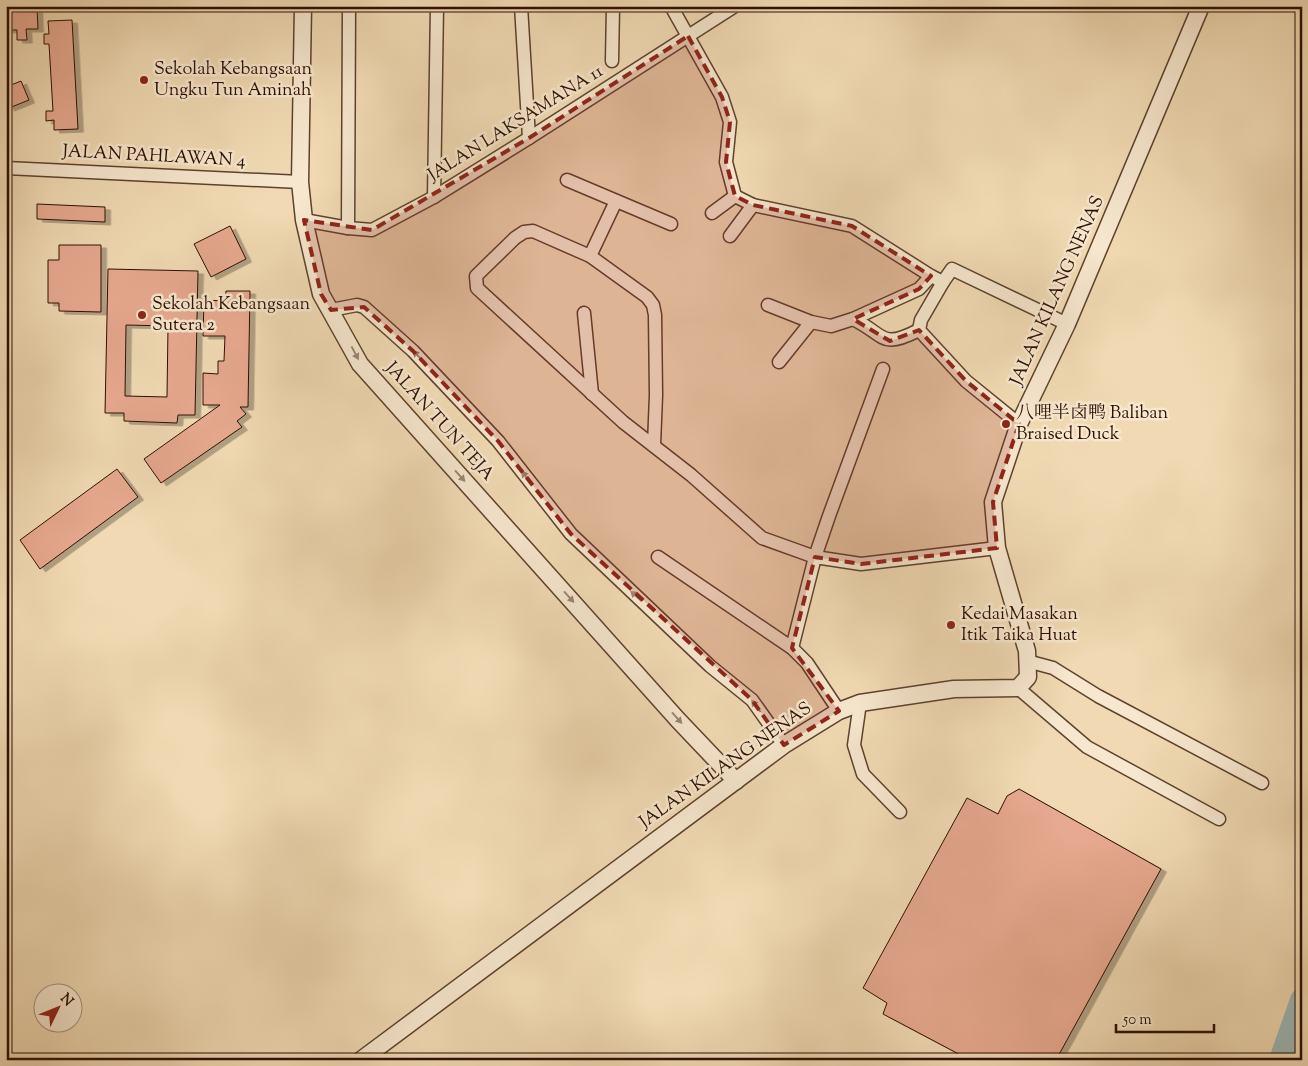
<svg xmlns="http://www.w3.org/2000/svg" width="1308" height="1066" font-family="'Sorts Mill Goudy','Noto Serif SC',serif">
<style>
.water{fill:url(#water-waves);stroke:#70746f}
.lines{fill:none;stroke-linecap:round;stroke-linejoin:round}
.river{stroke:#9eb8b7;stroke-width:24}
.building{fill:#e7a98f;stroke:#2c0f02;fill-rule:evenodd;filter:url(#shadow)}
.minor-casing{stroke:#5d422e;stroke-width:15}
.tertiary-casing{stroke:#5d422e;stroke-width:19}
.minor{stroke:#f6e7ce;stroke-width:12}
.tertiary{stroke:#f6e7ce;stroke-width:16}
.oneway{fill:#9b8672}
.marked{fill:#8f2418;fill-opacity:0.2;stroke:#8f2418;stroke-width:4;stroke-dasharray:10 6;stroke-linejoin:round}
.poi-dot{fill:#8f2418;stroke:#f6e7ce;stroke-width:2}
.labels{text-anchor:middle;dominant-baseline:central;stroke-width:5;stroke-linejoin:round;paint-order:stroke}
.poi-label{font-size:18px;fill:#2c0f02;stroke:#f6e7ce;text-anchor:start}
.street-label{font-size:18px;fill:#2c0f02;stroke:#f6e7ce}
</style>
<defs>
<pattern id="water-waves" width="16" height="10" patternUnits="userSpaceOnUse" patternTransform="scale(1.25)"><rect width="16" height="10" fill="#9eb8b7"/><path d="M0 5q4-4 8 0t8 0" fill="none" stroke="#889d9c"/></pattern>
<filter id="shadow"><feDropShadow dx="5.5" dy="3" stdDeviation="0" flood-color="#0004"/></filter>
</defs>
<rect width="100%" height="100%" fill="#f1dab3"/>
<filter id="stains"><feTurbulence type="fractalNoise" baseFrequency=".004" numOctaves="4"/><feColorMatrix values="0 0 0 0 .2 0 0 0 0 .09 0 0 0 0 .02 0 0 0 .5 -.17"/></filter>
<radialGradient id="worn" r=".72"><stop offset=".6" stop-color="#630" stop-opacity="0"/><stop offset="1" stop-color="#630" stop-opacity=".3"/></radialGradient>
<polygon class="water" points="1302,1000 1302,1060 1281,1060"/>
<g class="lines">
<polyline class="river" points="1281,1060 1302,1000"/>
</g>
<g class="building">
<polygon points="37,8 38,29 26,29 27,40 17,40 17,30 6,30 6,10"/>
<polygon points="72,20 78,129 54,130 54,120 46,121 46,111 53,111 49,44 44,44 44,34 49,34 48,21"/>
<polygon points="21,81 29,100 9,108 6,102 6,87"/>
<polygon points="37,204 105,207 105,222 37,219"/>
<polygon points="230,226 246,259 211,277 194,244"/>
<polygon points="59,245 101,245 101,312 59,311 59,303 48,303 48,260 59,260"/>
<path d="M108,269l90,2 -3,144h-17l-1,8 -53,-2v-8h-19zM126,325l42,1 -1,71 -42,-1z"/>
<polygon points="226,291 250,291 248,407 240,407 246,414 237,421 242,427 161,483 144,459 220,405 203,405 203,373 218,374 218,361 224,361 225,336 203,336 204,300 225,301"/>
<polygon points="117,469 138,497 40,569 20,540"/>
<polygon points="1019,789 1161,869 1056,1060 970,1060 883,1014 887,1003 863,988 967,798 998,814 1007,796"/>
</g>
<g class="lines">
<g class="minor-casing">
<g id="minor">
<polyline points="521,6 529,138"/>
<polyline points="671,6 722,97 730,122 726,162 735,196 753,205 852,226 931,276 943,282 952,269 1067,324"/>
<polyline points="612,61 613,6"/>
<polyline points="6,168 300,182"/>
<polyline points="567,180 671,224"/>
<polyline points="434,197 437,6"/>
<polyline points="712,213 735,196"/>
<polyline points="304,220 348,228 372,230 434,197 529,138 735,6"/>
<polyline points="348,228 349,6"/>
<polyline points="730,236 753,205"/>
<polyline points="590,256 616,201"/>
<polyline points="943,282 921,320 919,330 966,381 1019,424"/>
<polyline points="768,305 811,322 831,326 853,319 919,289 931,276"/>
<polyline points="331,310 357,305 364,307 413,351 498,441 571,534 710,666 752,700 784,745"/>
<polyline points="584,313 592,394"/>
<path d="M853,319c33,16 27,31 66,11"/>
<polyline points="779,362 811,322"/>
<polyline points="654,445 656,395 655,315 653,305 647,297 590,256 533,231 524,232 515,238 476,276 477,288 623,422 691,475 762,538 815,557 861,564 997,548"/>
<polyline points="658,557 792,648 807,663 839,711"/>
<polyline points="792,648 815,557 829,516 883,369"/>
<polyline points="1027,661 1053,668 1098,696 1262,783"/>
<polyline points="1018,688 1087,747 1219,819"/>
<polyline points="860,703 854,745 863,774 900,812"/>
</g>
</g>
<g class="tertiary-casing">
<g id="tertiary">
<polyline points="303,6 300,182 304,220 321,294 360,364 678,720 736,781"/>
<polyline points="361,1060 784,745 839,711 860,703 954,689 1018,688 1028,677 1027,651 997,548 993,502 1019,424 1067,324 1201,6"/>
</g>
</g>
<use href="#minor" class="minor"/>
<use href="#tertiary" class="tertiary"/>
</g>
<defs><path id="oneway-solid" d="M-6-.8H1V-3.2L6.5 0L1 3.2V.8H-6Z" transform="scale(1.25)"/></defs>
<g class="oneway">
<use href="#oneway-solid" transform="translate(355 353) rotate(62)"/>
<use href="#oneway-solid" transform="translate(418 356) rotate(-134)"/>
<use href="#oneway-solid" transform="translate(460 476) rotate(48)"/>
<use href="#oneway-solid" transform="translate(526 477) rotate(-128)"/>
<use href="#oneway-solid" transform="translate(636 596) rotate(-137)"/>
<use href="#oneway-solid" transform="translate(569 597) rotate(48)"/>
<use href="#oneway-solid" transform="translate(756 706) rotate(-127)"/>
<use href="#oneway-solid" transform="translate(677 718) rotate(48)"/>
</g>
<path class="marked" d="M688,36l34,61 8,25 -4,40 9,34 18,9 99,21 79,50 -12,13 -66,30 37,22 29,-11 47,51 53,43 -26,78 4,46 -136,16 -46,-7 -23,91 47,63 -55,34 -32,-45 -181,-166 -73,-93 -85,-90 -49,-44 -33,3 -10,-16 -17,-74 68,10 157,-92z"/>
<g class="poi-dot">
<circle cx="144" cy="80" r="5"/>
<circle cx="142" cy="315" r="5"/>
<circle cx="1006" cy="424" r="5"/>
<circle cx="951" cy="625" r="5"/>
</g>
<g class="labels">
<g class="poi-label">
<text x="154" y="70">Sekolah Kebangsaan<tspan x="154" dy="21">Ungku Tun Aminah</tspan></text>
<text x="152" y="305">Sekolah Kebangsaan<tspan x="152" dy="21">Sutera 2</tspan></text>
<text x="1016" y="414">八哩半卤鸭 Baliban<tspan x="1016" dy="21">Braised Duck</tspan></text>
<text x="961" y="615">Kedai Masakan<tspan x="961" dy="21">Itik Taika Huat</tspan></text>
</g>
<g class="street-label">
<text transform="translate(516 124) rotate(-32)">JALAN LAKSAMANA 11</text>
<text transform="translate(154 157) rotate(3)">JALAN PAHLAWAN 4</text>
<text transform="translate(1058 291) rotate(-66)">JALAN KILANG NENAS</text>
<text transform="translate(439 422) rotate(48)">JALAN TUN TEJA</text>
<text transform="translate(726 766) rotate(-35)">JALAN KILANG NENAS</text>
</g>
</g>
<rect width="1308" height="1066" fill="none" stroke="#f1dab3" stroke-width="25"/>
<rect x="8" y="8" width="1293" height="1051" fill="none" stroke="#2c0f02" stroke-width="2.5"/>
<rect x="12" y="12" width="1283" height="1041" fill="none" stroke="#2c0f02"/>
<g transform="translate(58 1008) rotate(47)"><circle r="24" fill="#f6e7ce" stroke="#a5917c"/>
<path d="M0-4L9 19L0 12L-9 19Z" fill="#8f2418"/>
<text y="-8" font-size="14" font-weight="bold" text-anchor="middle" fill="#2c0f02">N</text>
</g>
<path d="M1116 1024v8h98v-8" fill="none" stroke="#2c0f02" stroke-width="2.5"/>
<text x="1123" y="1024" font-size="15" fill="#2c0f02" stroke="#f6e7ce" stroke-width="4" paint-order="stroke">50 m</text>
<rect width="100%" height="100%" filter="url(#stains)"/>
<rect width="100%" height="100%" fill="url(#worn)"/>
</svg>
